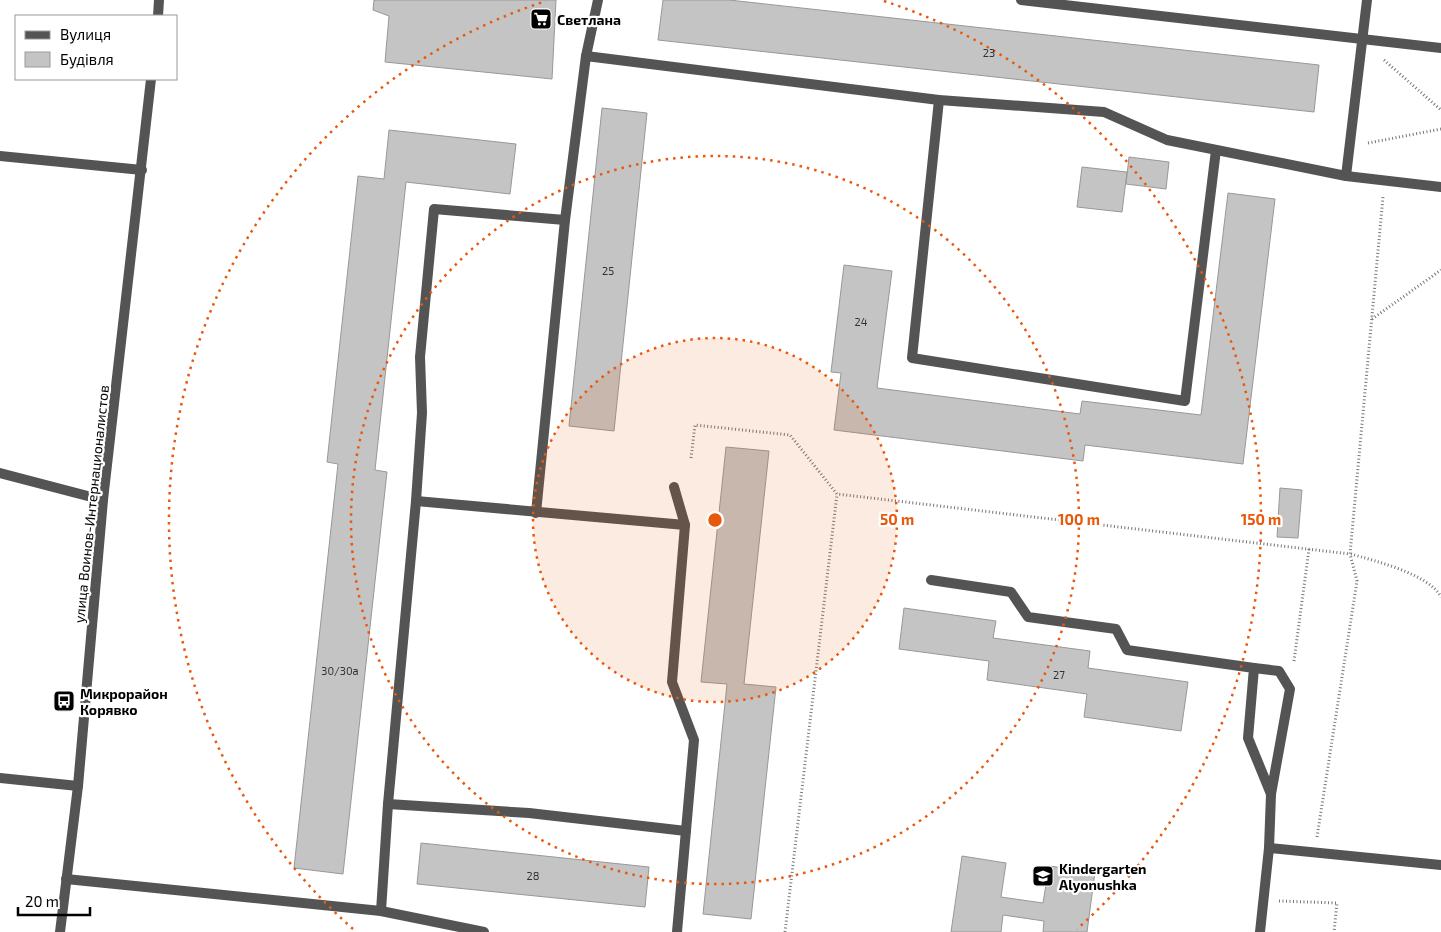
<svg xmlns="http://www.w3.org/2000/svg" width="1441" height="932" font-family="'Exo 2',sans-serif">
<style>
.building{fill:#c4c4c4;stroke:#989898}
.lines{fill:none;stroke-linecap:round;stroke-linejoin:round}
.path{stroke:#767676;stroke-width:3;stroke-dasharray:1 2.5;stroke-linecap:butt}
.lane{stroke:#545454;stroke-width:10}
.street{stroke:#545454;stroke-width:10}
.ring{fill:none;stroke:#e8590c;stroke-width:2.5;stroke-dasharray:2.5 5}
.labels{text-anchor:middle;dominant-baseline:central;stroke-width:4.5;stroke-linejoin:round;paint-order:stroke}
.number-label{font-size:11px;fill:#313131}
.poi-label{font-size:14px;font-weight:bold;fill:#000;stroke:#fff;text-anchor:start}
.street-label{font-size:14px;fill:#000;stroke:#fff}
.centre{fill:#e8590c;stroke:#fff;stroke-width:2.5}
.ring-label{font-size:15px;text-anchor:middle;font-weight:bold;fill:#e8590c;stroke:#fff;stroke-width:4.5;stroke-linejoin:round;paint-order:stroke}
</style>
<rect width="100%" height="100%" fill="#fff"/>
<g class="building">
<polygon points="374,0 556,0 552,79 385,62 389,16 373,10"/>
<polygon points="663,0 729,0 1319,65 1314,112 658,40"/>
<polygon points="602,108 647,113 614,431 569,426"/>
<polygon points="389,130 516,144 510,194 406,182 375,470 387,472 343,874 294,868 338,464 327,462 358,176 384,179"/>
<polygon points="1129,157 1169,162 1166,189 1126,184"/>
<polygon points="1082,167 1127,172 1122,212 1077,207"/>
<polygon points="1228,193 1275,199 1243,464 1085,445 1083,461 834,430 841,373 831,372 844,265 892,271 877,388 1080,414 1082,401 1201,415"/>
<polygon points="726,447 769,451 744,684 776,687 751,919 703,914 727,684 701,682"/>
<polygon points="1280,488 1302,490 1298,538 1277,537"/>
<polygon points="904,608 996,621 993,638 1090,651 1088,668 1188,682 1181,731 1084,717 1087,694 987,680 989,661 899,649"/>
<polygon points="421,843 649,867 645,907 417,884"/>
<polygon points="962,856 1006,863 1001,897 1043,903 1049,866 1095,872 1087,932 1043,932 1044,921 1003,915 1001,932 951,932"/>
</g>
<g class="lines">
<g class="path">
<polyline points="1384,60 1441,110"/>
<polyline points="1368,143 1441,129"/>
<polyline points="1372,319 1441,270"/>
<polyline points="691,458 695,425 790,435 837,494 1350,554 1383,197"/>
<path d="M1351,554c24,7 78,20 90,43"/>
<polyline points="1294,661 1309,549"/>
<polyline points="1317,837 1357,581 1350,554"/>
<polyline points="1279,901 1337,903 1334,932"/>
<polyline points="785,932 837,494"/>
</g>
<g class="lane">
<polyline points="1021,0 1441,48"/>
<polyline points="586,56 598,0"/>
<polyline points="939,100 912,358 1185,401 1216,150"/>
<polyline points="1346,176 1367,0"/>
<polyline points="674,487 685,525 672,682 694,740 677,932"/>
<polyline points="416,501 685,525"/>
<polyline points="536,513 565,220 586,56 939,100 1104,112 1167,140 1346,176 1441,187"/>
<polyline points="931,580 1011,592 1028,617 1116,629 1127,650 1254,668 1248,738 1271,794"/>
<polyline points="1254,668 1279,671 1290,689 1271,794 1269,848"/>
<polyline points="388,804 529,813 686,831"/>
<polyline points="66,879 381,911 484,932"/>
<polyline points="381,911 388,804 416,501 422,413 420,357 434,209 565,220"/>
</g>
<g class="street">
<polyline points="158,16 159,0"/>
<polyline points="0,156 142,170"/>
<polyline points="0,473 103,500"/>
<polyline points="0,778 78,786"/>
<polyline points="60,932 78,786 103,500 151,79"/>
<polyline points="1260,932 1269,848 1441,865"/>
</g>
</g>
<circle cx="715" cy="520" r="182" fill="#e8590c" fill-opacity=".12"/>
<g class="ring">
<circle cx="715" cy="520" r="182"/>
<circle cx="715" cy="520" r="364"/>
<path d="M353 929A546 546 0 0 1 546 1M884 1A546 546 0 0 1 1077 929"/>
</g>
<defs>
<g id="supermarket-square" transform="scale(1.125)"><rect x="-9" y="-9" width="18" height="18" rx="4" fill="#000" stroke="#fff"/><path d="M-6-5.5h2.5l.6 2H6L4.5 2H-2.5L-4.4-4H-6ZM-1.5 3.2a1.3 1.3 0 1 0 .1 0ZM3 3.2a1.3 1.3 0 1 0 .1 0Z" fill="#fff"/></g>
<g id="bus-square" transform="scale(1.125)"><rect x="-9" y="-9" width="18" height="18" rx="4" fill="#000" stroke="#fff"/><path d="M-5-6H5V4H4V6H2V4H-2V6H-4V4H-5ZM-3.5-4V0h7V-4ZM-3.5 1.2v1.5H-2V1.2ZM2 1.2v1.5H3.5V1.2Z" fill="#fff"/></g>
<g id="school-square" transform="scale(1.125)"><rect x="-9" y="-9" width="18" height="18" rx="4" fill="#000" stroke="#fff"/><path d="M0-5L7-2L0 1L-7-2ZM-4 1L0 2.5L4 1V4Q0 6-4 4Z" fill="#fff"/></g>
</defs>
<g fill-rule="evenodd">
<use href="#supermarket-square" x="541" y="19"/>
<use href="#bus-square" x="64" y="701"/>
<use href="#school-square" x="1043" y="876"/>
</g>
<g class="labels">
<g class="number-label">
<text x="989" y="52">23</text>
<text x="608" y="270">25</text>
<text x="861" y="321">24</text>
<text x="340" y="670">30/30а</text>
<text x="1059" y="674">27</text>
<text x="533" y="875">28</text>
</g>
<g class="poi-label">
<text x="557" y="19">Светлана</text>
<text x="80" y="693">Микрорайон<tspan x="80" dy="16">Корявко</tspan></text>
<text x="1059" y="868">Kindergarten<tspan x="1059" dy="16">Alyonushka</tspan></text>
</g>
<g class="street-label">
<text transform="translate(91 504) rotate(-84)">улица Воинов-Интернационалистов</text>
</g>
</g>
<circle cx="715" cy="520" r="8" class="centre"/>
<g class="ring-label">
<text x="897" y="525">50 m</text>
<text x="1079" y="525">100 m</text>
<text x="1261" y="525">150 m</text>
</g>
<rect x="15" y="15" width="162" height="65" fill="#ffffff" stroke="#999999"/>
<rect x="25" y="31" width="25" height="8" fill="#545454" stroke="#999999"/>
<text x="60" y="40" font-size="15" fill="#000000">Вулиця</text>
<rect x="25" y="52" width="25" height="15" fill="#c4c4c4" stroke="#999999"/>
<text x="60" y="65" font-size="15" fill="#000000">Будівля</text>
<path d="M18 907v8h72v-8" fill="none" stroke="#000000" stroke-width="2.5"/>
<text x="25" y="907" font-size="15" fill="#000000" stroke="#ffffff" stroke-width="4" paint-order="stroke">20 m</text>
</svg>
